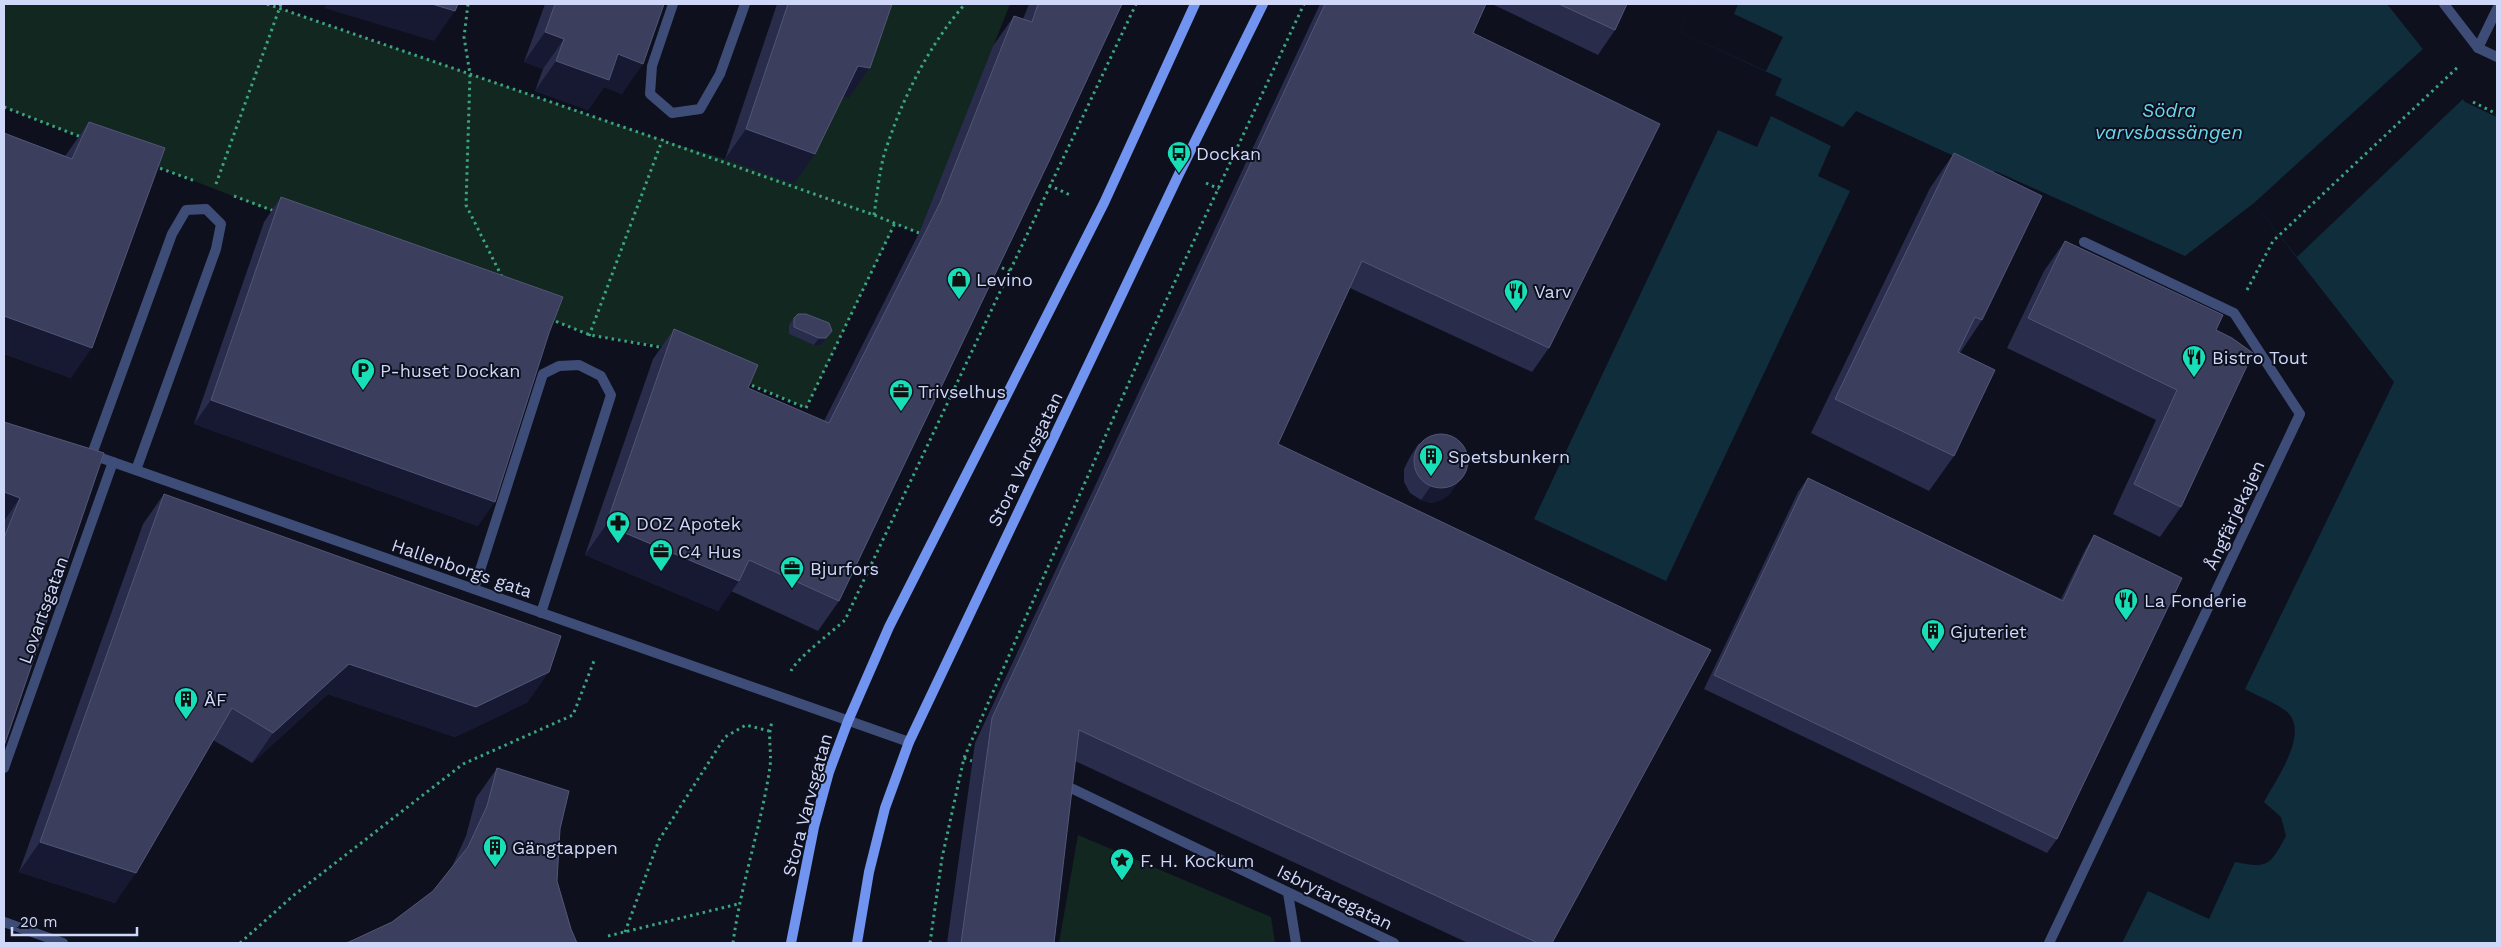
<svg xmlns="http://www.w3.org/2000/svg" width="2501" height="947" font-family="'Work Sans',sans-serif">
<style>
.green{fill:#122720}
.water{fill:#102d3c}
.pier{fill:#0e101e}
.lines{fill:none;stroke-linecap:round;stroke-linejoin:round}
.path{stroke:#3aa57f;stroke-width:3;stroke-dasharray:2.5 4;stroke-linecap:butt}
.lane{stroke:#3e4d78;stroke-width:10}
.street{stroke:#3e4d78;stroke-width:10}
.secondary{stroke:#7194f0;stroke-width:10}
.wall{fill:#292c4a}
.shaded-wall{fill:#161931}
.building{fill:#3b3e5d;stroke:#525676}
.labels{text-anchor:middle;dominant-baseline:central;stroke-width:4;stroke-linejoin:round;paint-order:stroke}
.poi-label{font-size:18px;fill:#d0d8fa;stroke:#0e101e;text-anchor:start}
.street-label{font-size:18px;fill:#d0d8fa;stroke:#0e101e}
.water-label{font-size:19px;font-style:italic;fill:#69d9ef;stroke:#0e101e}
</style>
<rect width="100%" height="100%" fill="#0e101e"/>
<g class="green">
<polygon points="4,4 267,4 662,140 725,159 881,4 1010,4 919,233 895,224 806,408 661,346 590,335 4,107"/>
<polygon points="1078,835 1271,917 1275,943 1059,943"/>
</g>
<g class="water">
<path d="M1691,4h696l78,98 32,15v826h-375l26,-52 61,28 26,-57c34,7 35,3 51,-26l-5,-19 -17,-15c12,-23 47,-70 22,-91 -12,-9 -28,-15 -41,-22l149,-307 -140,-179 -69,53 -190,-85 -2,3 -137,-63 -13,16 -68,-32 7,-16 -102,-47z"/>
<polygon points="1771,116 1831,146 1818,176 1850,191 1666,581 1534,519 1718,130 1757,147"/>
</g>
<g class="pier">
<polygon points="1691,4 1738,4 1734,14 1783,37 1766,71 1680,32"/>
<polygon points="2423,49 2463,99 2297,257 2254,203"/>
</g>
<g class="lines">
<g class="path">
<polyline points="267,4 658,139"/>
<polyline points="468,4 464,37 470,74 466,205 503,279"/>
<polyline points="2473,102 2497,114"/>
<polyline points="4,107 81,137"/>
<polyline points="666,142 874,215 919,233"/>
<polyline points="154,166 195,181"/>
<polyline points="1206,183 1219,189"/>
<polyline points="216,184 281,4"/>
<polyline points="1049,185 1072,196"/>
<polyline points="234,196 274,211"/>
<path d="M874,215c3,-20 5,-41 10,-60 17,-54 44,-109 81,-151"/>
<polyline points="996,265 1011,272"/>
<polyline points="2247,290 2273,241 2459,66"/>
<polyline points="550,319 590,335 665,348"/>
<polyline points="589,336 663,138"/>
<polyline points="746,383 806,408 895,223"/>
<path d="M791,671c5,-12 41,-39 54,-51l291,-616"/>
<polyline points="964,758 972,761"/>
<polyline points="625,932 659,840 725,737 746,725 769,731"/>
<polyline points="608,936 738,904"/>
<polyline points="240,943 294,895 463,764 573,715 594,661"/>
<path d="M733,943c8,-60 28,-116 37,-176 2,-16 -3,-30 2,-45"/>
<polyline points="930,943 942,858 964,758 1145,346 1304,4"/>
</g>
<g class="lane">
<polyline points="673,4 652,66 650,94 672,113 700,109 720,74 745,4"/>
<polyline points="92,454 172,234 186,210 206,209 221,224 216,249 136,470"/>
<polyline points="474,589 543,374 559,366 579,365 601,376 611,395 541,613"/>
</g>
<g class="street">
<polyline points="2444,4 2478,48 2497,57"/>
<polyline points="2478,48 2497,9"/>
<polyline points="90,454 909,742"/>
<polyline points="4,768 113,462"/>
<polyline points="1073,789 1394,943"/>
<polyline points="1288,893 1296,943"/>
<polyline points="4,922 63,943"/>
<polyline points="2049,943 2300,414 2234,313 2084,242"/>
</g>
<g class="secondary">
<polyline points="791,943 814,827 829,772 848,721 889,627 1104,203 1195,4"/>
<polyline points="857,943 869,872 885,808 909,742 1179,174 1263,4"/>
</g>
</g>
<g class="wall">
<polygon points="545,4 664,4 622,94 604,87 588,110 535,91 543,69 524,62"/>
<polygon points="777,4 892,4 870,68 849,98 843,97 794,184 725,159"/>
<polygon points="1029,4 1122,4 839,601 818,631 731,591 718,611 585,555 653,359 674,329 748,388 824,421 919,233 993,46 1014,16 1023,19"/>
<polygon points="1320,4 1486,4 1473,33 1549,348 1532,372 1350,288 1278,444 1552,943 1468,943 1075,761 1054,943 947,943 975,743"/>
<polygon points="1492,4 1627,4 1615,30 1598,55"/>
<polygon points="89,122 71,378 4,354 4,133 65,156 68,152"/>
<polygon points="1954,153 1982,320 1960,353 1954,456 1929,491 1811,433 1930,188"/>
<polygon points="281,197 549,333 478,526 194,424 264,222"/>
<polygon points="2065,241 2216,330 2181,507 2160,537 2113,514 2156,420 2007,348 2044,271"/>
<polygon points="794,318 826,339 821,345 814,345 789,334 789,325"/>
<polygon points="4,422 104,453 4,746"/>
<polygon points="1419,443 1450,494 1441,500 1431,503 1421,500 1410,493 1404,482 1404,469 1410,457"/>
<polygon points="1808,478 2061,599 2085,550 2094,535 2057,839 2047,853 1704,689 1798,492"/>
<polygon points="164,494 528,702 455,737 328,694 252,763 213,740 115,903 19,872 143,524"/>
<polygon points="497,768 560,829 557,881 571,929 349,942 392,922 433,891 451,869 466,836 476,798"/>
</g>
<g class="shaded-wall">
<polygon points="327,4 432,4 455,11 434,41 324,8"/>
<polygon points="545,32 564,39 543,69 524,62"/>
<polygon points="618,54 643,64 622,94 604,87 588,110 535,91 556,61"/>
<polygon points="858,66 870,68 849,98 837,96"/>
<polygon points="746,129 815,154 794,184 725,159"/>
<polygon points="4,316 92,348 71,378 4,354"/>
<polygon points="832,331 821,345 814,345 819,338"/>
<polygon points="211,400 495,502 478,526 194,424"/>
<polygon points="1460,480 1450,494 1441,500 1431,503 1421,500 1431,486"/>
<polygon points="4,492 20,498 4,521"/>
<polygon points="606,525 739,581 718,611 585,555"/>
<polygon points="349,664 549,672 528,702 455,737 328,694 252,763 273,733"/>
<polygon points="40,842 136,873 115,903 19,872"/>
</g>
<g class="building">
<polygon points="432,4 458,4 455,11"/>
<polygon points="555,4 664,4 643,64 618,54 609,80 556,61 564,39 545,32"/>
<polygon points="788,4 892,4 870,68 858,66 815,154 746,129"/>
<polygon points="1038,4 1122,4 1051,157 839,601 749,560 739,581 606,525 674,329 758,365 748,388 829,423 940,203 1014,16 1032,22"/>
<polygon points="1325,4 1486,4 1473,33 1660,124 1549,348 1362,261 1278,444 1711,650 1552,943 1538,943 1079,730 1054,943 961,943 992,718"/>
<polygon points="1559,4 1627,4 1615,30"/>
<polygon points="89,122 165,148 92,348 4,316 4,133 72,159"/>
<polygon points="1954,153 2042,196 1982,320 1975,317 1958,352 1995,370 1954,456 1835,399"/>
<polygon points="281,197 563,297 549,333 495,502 211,400"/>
<polygon points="2065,241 2223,315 2216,330 2232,338 2253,353 2181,507 2134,484 2177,390 2028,318"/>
<polygon points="798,314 806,314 829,323 832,331 826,338 819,338 794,327 794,318"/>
<polygon points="4,422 104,453 4,746 4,538 20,498 4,492"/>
<circle cx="1441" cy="461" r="27"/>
<polygon points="1808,478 2063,601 2094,535 2182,578 2057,839 1714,675"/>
<polygon points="164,494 561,636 549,672 476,707 349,664 273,733 232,708 136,873 40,842"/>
<polygon points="497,768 569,791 560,829 557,881 571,929 577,943 343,943 349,942 392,922 433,891 468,847 487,806"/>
</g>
<defs>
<g id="bus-pin" transform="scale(1.25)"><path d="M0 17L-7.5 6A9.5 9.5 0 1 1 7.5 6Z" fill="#17dfb8" stroke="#0e101e"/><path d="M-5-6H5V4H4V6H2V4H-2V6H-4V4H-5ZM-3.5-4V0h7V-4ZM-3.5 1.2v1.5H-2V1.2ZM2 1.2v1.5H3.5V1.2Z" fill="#111"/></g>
<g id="shop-pin" transform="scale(1.25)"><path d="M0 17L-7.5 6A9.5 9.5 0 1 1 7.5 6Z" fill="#17dfb8" stroke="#0e101e"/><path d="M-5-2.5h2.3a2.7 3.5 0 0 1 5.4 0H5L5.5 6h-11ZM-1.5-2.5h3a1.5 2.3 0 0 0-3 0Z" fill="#111"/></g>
<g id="restaurant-pin" transform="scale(1.25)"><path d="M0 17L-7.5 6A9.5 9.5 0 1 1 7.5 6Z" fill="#17dfb8" stroke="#0e101e"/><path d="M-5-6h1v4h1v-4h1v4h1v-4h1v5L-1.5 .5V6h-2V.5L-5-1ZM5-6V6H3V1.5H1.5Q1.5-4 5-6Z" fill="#111"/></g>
<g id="parking-pin" transform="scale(1.25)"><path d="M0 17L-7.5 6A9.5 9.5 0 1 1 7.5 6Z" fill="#17dfb8" stroke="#0e101e"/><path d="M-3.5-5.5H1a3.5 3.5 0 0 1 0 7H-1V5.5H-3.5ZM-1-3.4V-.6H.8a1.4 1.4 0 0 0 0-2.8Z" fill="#111"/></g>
<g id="office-pin" transform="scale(1.25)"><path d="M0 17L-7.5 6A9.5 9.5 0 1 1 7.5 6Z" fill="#17dfb8" stroke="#0e101e"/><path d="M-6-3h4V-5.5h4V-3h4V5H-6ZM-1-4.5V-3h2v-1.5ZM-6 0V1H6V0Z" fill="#111"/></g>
<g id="building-pin" transform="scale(1.25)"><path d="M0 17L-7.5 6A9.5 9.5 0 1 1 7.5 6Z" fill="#17dfb8" stroke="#0e101e"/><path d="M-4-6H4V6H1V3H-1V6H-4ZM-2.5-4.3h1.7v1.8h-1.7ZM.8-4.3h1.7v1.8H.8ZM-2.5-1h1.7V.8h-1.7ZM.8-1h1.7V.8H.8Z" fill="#111"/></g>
<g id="pharmacy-pin" transform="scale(1.25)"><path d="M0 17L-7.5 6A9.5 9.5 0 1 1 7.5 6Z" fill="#17dfb8" stroke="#0e101e"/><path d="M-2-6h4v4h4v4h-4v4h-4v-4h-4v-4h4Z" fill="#111"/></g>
<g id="sight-pin" transform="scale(1.25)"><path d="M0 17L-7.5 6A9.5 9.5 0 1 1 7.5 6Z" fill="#17dfb8" stroke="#0e101e"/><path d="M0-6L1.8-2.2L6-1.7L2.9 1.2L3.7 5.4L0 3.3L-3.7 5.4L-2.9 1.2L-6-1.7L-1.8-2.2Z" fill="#111"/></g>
</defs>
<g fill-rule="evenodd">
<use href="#bus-pin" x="1179" y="153"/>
<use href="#shop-pin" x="959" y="279"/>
<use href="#restaurant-pin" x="1516" y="291"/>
<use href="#restaurant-pin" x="2194" y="357"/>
<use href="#parking-pin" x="363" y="370"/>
<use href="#office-pin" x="901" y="391"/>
<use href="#building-pin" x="1431" y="456"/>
<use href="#pharmacy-pin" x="618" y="523"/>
<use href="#office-pin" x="661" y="551"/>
<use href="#office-pin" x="792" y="568"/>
<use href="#restaurant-pin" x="2126" y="600"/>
<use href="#building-pin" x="1933" y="631"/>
<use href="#building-pin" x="186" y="699"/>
<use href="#building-pin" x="495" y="847"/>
<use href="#sight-pin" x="1122" y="860"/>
</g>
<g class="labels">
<g class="poi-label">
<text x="1196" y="153">Dockan</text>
<text x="976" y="279">Levino</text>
<text x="1534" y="291">Varv</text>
<text x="2212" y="357">Bistro Tout</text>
<text x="380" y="370">P-huset Dockan</text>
<text x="918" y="391">Trivselhus</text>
<text x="1448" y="456">Spetsbunkern</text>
<text x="636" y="523">DOZ Apotek</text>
<text x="678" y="551">C4 Hus</text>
<text x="810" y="568">Bjurfors</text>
<text x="2144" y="600">La Fonderie</text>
<text x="1950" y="631">Gjuteriet</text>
<text x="204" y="699">ÅF</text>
<text x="512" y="847">Gängtappen</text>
<text x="1140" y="860">F. H. Kockum</text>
</g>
<g class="street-label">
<text transform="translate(1025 459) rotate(-64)">Stora Varvsgatan</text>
<text transform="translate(2234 515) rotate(-65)">Ångfärjekajen</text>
<text transform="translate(462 568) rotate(19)">Hallenborgs gata</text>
<text transform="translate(43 610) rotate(-70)">Lovartsgatan</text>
<text transform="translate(807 805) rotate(-75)">Stora Varvsgatan</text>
<text transform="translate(1335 897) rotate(26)">Isbrytaregatan</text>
</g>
<g class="water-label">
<text x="2169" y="110">Södra<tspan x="2169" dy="22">varvsbassängen</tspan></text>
</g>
</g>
<rect width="2501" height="947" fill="none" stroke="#d0d8fa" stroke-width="10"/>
<path d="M12 927v8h125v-8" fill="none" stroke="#d0d8fa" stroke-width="2.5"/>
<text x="20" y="927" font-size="15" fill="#d0d8fa" stroke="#0e101e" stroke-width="4" paint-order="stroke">20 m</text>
</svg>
